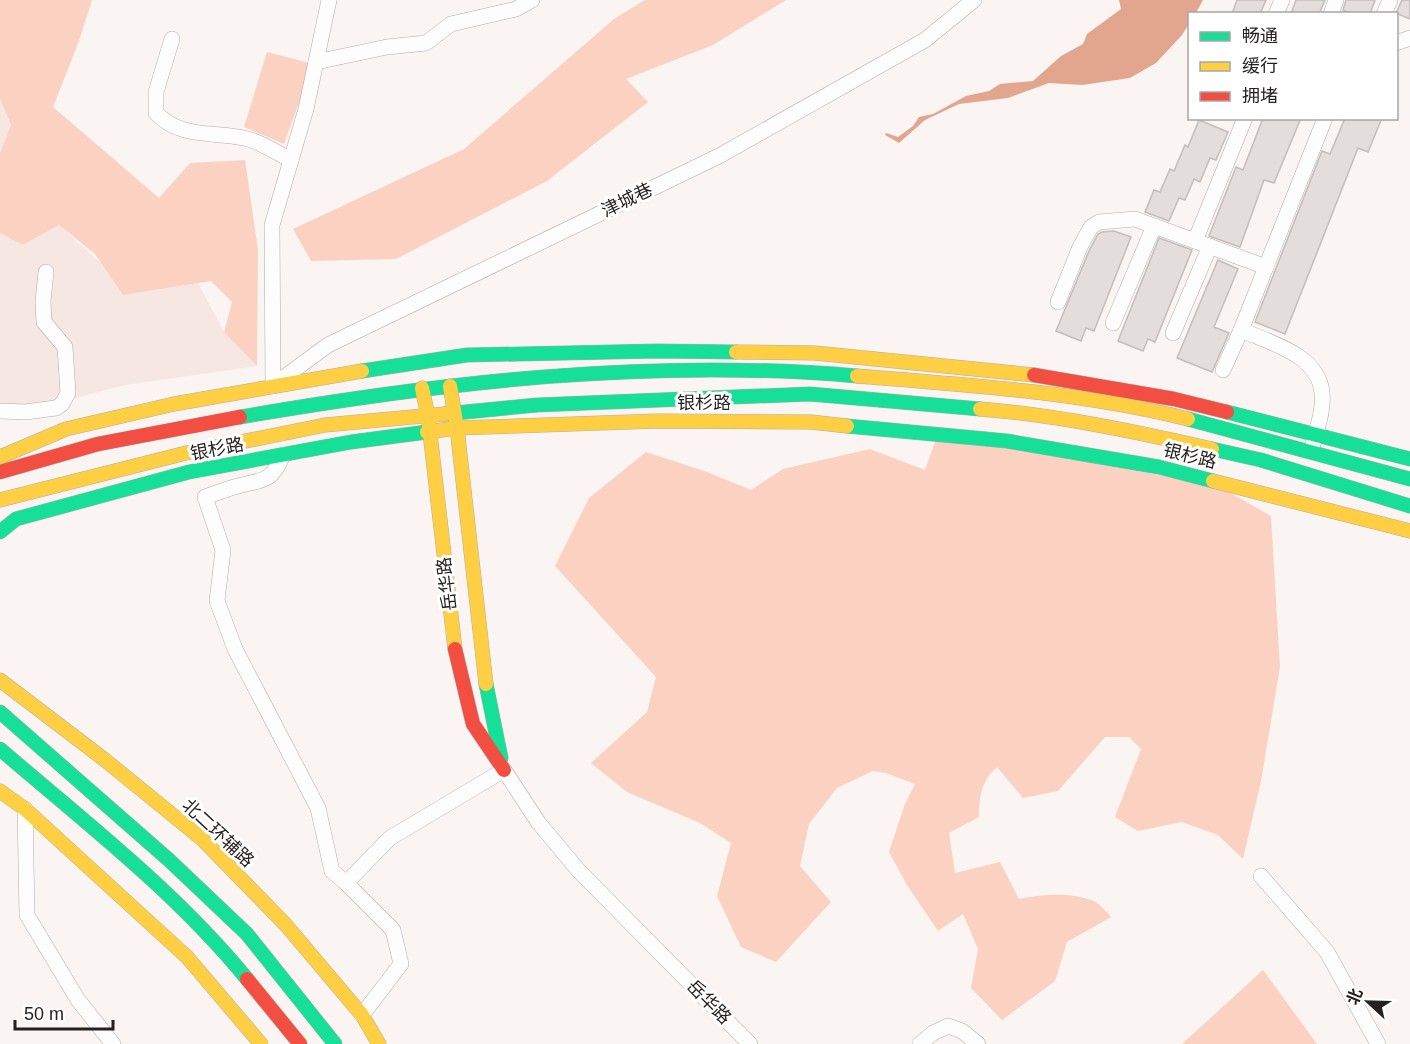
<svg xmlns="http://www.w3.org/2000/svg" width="1410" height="1044" font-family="Arial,'Noto Sans SC',sans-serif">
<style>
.built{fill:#f7e7e2}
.green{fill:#fbd1c2}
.water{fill:#e2a68f}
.building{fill:#e3dddb;stroke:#c3bebc;stroke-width:1.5}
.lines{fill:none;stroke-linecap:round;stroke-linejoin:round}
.street-casing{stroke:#b1acab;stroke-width:16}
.fast-casing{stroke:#b1acab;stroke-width:15}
.slow-casing{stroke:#b1acab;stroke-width:15}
.jam-casing{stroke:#b1acab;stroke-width:15}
.street{stroke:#fefdfd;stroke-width:15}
.fast{stroke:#16e098;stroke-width:14}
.slow{stroke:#ffcf43;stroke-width:14}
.jam{stroke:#f24e42;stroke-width:14}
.labels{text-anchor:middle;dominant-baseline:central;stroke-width:6;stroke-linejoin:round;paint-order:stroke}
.street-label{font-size:18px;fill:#26211f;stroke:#fff}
</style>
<rect width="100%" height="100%" fill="#faf4f2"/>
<g class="built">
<polygon points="0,99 11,125 0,153"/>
<polygon points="59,225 103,265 123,295 198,283 224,332 257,366 125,385 0,418 0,233 23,245"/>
</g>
<g class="green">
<polygon points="0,0 92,0 79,41 53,107 159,198 190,163 245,160 258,250 257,366 224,332 232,302 211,281 123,295 95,254 59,225 23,245 0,233 0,153 11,125 0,99"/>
<polygon points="645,0 786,0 713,45 626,79 648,102 547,181 396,259 311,261 293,229 464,149 614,19"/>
<polygon points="267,52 313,64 284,144 244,127"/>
<path d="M938,434l280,52 53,30 9,151 -19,114 -18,78 -25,-24 -36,-13 -44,9 -23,-14 26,-68 -12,-12h-24l-47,54 -35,7 -26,-31c-16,14 -18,31 -18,50l-30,16 6,40 45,-11 19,37c23,-5 52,-7 75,2 6,3 12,11 17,16l-44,25 -12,39 -53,39 -31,-32 7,-39 -15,-35 -25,17 -31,-46 -18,-33 16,-48 10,-20 -29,-11 -13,-2 -36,17 -28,36 -9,42 31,36 -55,60 -35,-15 -24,-51 14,-53 -31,-20 -73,-31 -36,-29 56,-51 9,-35 -101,-111 34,-68 57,-46 61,20 44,18 32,-21 87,-20 55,21z"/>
<polygon points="1263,970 1317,1044 1182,1044"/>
</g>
<polygon class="water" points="1119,0 1203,0 1196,13 1190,14 1189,24 1182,35 1156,63 1130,78 1082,85 1049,83 1008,98 959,104 925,120 899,143 885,135 886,133 898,137 913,126 919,117 933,114 966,96 989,91 1000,84 1033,81 1061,56 1083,44 1087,34 1121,9"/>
<g class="building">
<polygon points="1237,0 1266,0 1260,14 1232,14"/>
<polygon points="1296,0 1325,0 1319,14 1291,14"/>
<polygon points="1346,0 1375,0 1370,14 1352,14 1343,10"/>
<polygon points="1402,0 1410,0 1410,19 1396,13"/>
<polygon points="1263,118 1301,118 1274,183 1264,180 1240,247 1209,236 1236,167 1243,170"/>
<polygon points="1345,118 1382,118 1368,152 1358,148 1285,334 1255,322 1322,151 1330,154"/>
<polygon points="1199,120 1228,132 1216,160 1210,158 1200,182 1194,179 1185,200 1179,198 1169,221 1145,212 1154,190 1160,192 1170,169 1174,171 1185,145 1188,147"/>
<polygon points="1114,231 1131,237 1094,331 1086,328 1081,341 1056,331 1089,251 1098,234 1102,232"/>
<polygon points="1159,238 1192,250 1155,342 1148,339 1143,351 1118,341"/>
<polygon points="1218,260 1238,269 1214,327 1229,333 1212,372 1177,358"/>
</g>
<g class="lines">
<g class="street-casing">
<g id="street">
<polyline points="1276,14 1282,0"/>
<polyline points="1331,14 1336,0"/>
<polyline points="1384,14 1390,0"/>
<path d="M172,39l-16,53v21c25,26 56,18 88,25 16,3 33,15 47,22"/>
<polyline points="1396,43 1410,38"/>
<polyline points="316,62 387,47 426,43 451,24 516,9 532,0"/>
<polyline points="1195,241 1245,118"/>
<polyline points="1058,302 1080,247 1091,227 1099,222 1135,219 1266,267"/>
<polyline points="1113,323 1154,226"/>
<path d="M1241,330c30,13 78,25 81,63 2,17 -5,35 -9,51"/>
<polyline points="1173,333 1210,246"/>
<polyline points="1223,370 1241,330 1325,118"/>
<polyline points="275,384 328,345 719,156 925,40 974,0"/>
<polyline points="273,386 272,225 306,109 329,0"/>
<polyline points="0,411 25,412 56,408 62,404 68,393 65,347 44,322 43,301 46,272"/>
<path d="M283,455c-12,28 -19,24 -45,31 -11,3 -22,7 -33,11l18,53 -6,51 18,48 83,159 14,63 14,12"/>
<polyline points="25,809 27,915 78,1000 113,1044"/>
<polyline points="1261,876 1327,952 1378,1044"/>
<polyline points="362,1015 401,964 393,930 346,883 390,838 504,770 538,822 578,870 750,1044"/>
<polyline points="920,1044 933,1033 948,1026 962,1031 978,1044"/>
</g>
</g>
<g class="fast-casing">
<g id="fast">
<polyline points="362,371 467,355 657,351 736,352"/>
<polyline points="1227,412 1410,459"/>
<polyline points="445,414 537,405 810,394 980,409"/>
<path d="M240,417c203,-35 411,-59 617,-41"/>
<polyline points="1188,419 1410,479"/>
<polyline points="847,426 1007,441 1159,467 1213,481"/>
<polyline points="1212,449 1261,460 1410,506"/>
<polyline points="0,532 16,519 189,472 351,442 427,432"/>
<polyline points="486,684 501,758"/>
<polyline points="0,712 169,860 247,934 335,1044"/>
<path d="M0,749c85,73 176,143 247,230"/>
</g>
</g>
<g class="slow-casing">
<g id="slow">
<polyline points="736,352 815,353 1034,375"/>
<path d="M857,376c111,9 223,16 331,43"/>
<polyline points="450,386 457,428 486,684"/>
<polyline points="422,388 428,416 455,649"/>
<path d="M980,409c77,6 157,23 232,40"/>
<polyline points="427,432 457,428 658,421 811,422 847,426"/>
<polyline points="0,457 66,429 174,404 362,371"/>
<polyline points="1213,481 1410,531"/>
<polyline points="0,500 186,453 325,425 445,414"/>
<polyline points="0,680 105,760 202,839 285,924 362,1015 379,1044"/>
<polyline points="0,791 25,809 187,957 261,1044"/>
</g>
</g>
<g class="jam-casing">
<g id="jam">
<polyline points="1034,375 1174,399 1227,412"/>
<polyline points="0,472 98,444 240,417"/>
<polyline points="455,649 473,724 504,770"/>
<polyline points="247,979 300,1044"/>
</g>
</g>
<use href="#street" class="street"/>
<use href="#fast" class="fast"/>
<use href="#slow" class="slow"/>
<use href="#jam" class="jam"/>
</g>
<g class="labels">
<g class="street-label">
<text transform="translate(627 200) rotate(-26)">津城巷</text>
<text x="704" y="403">银杉路</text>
<text transform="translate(217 449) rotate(-11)">银杉路</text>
<text transform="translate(1190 456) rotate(14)">银杉路</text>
<text transform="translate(447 584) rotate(-97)">岳华路</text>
<text transform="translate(218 833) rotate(43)">北二环辅路</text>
<text transform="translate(709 1002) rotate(45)">岳华路</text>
</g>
</g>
<rect x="1188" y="12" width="210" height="108" fill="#ffffff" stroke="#a8a6a5" stroke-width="1.5"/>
<rect x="1200" y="32" width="30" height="9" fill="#16e098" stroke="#a8a6a5" stroke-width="1.5"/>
<text x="1242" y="42" font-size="18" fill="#26211f">畅通</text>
<rect x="1200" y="62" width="30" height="9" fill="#ffcf43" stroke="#a8a6a5" stroke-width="1.5"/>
<text x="1242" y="72" font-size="18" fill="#26211f">缓行</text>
<rect x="1200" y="92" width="30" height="9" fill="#f24e42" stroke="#a8a6a5" stroke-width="1.5"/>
<text x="1242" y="102" font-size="18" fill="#26211f">拥堵</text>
<g transform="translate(1368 1002) rotate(292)" stroke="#ffffff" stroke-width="4.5" paint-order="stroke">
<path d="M0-4.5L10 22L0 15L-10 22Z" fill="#26211f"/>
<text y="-9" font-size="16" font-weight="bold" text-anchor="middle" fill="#26211f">北</text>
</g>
<path d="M15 1020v9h98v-9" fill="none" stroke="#26211f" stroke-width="3"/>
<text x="24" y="1020" font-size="18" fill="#26211f" stroke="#ffffff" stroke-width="4.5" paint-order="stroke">50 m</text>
</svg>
